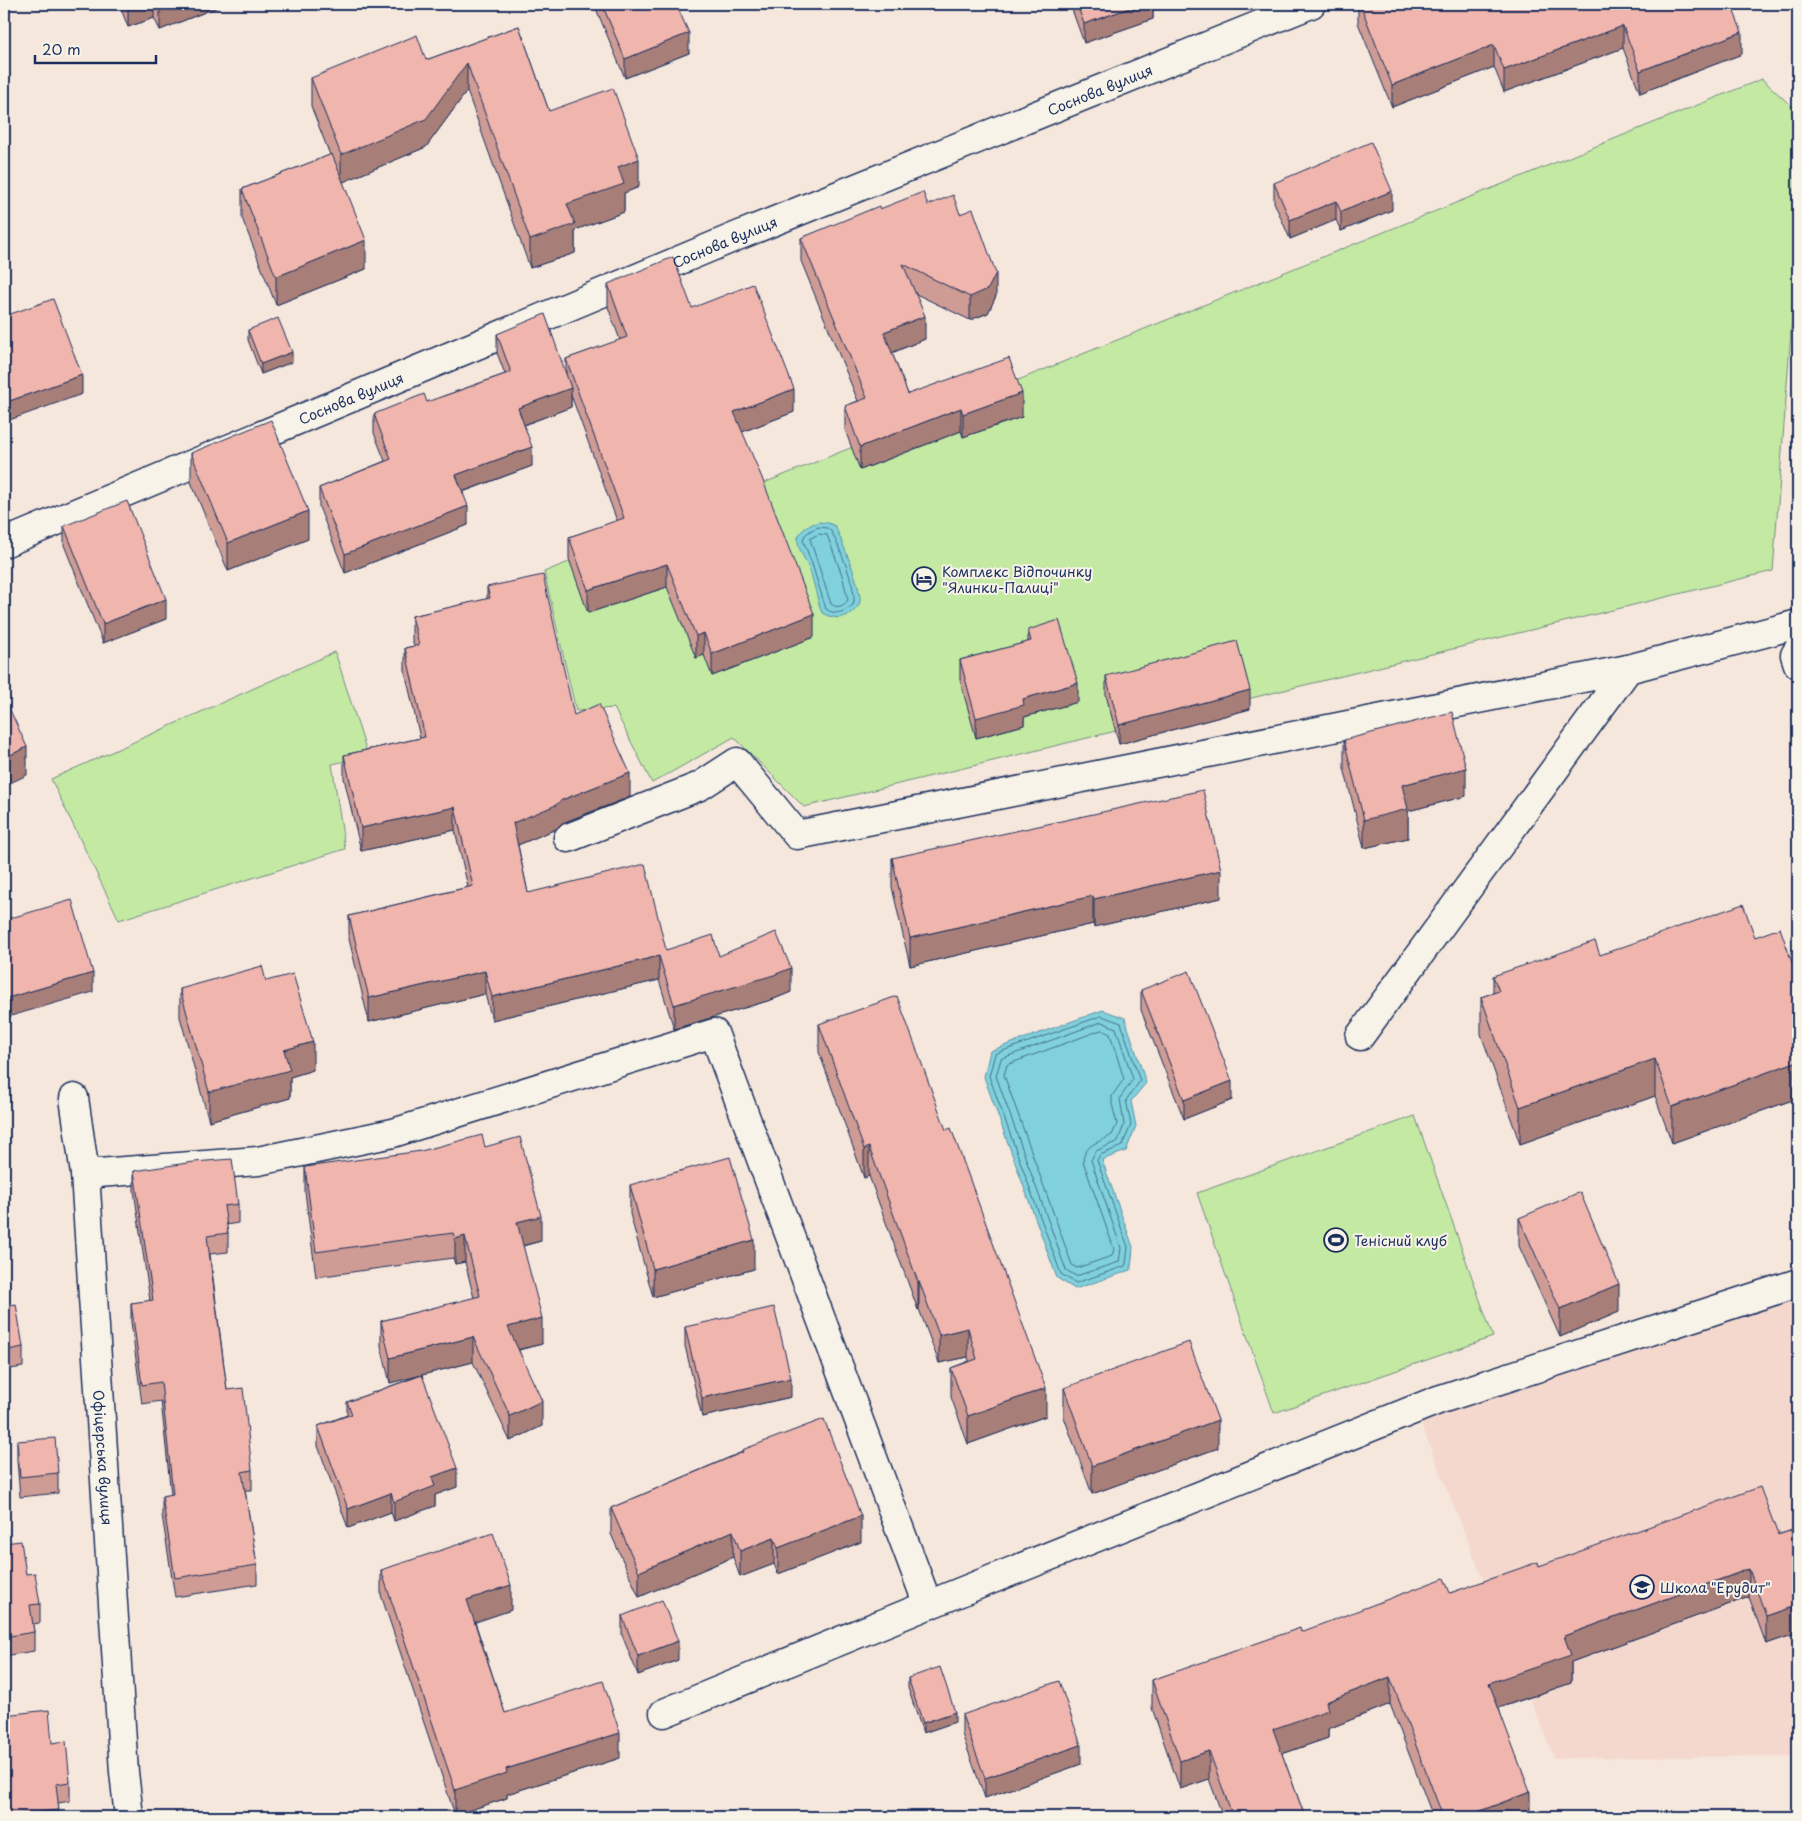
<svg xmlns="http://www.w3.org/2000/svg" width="1802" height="1821" font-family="'Playpen Sans',sans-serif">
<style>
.built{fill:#f4d8ce}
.green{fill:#c4e9a3;stroke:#708c80}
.water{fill:#80d1db;stroke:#5890a9}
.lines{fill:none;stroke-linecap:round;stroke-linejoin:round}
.shore{stroke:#437090;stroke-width:1}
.minor-casing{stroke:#1b2f5e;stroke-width:31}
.minor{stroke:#f7f3e8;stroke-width:28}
.wall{fill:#ce9c94;stroke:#1b2f5e}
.shaded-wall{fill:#a87f78;stroke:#1b2f5e}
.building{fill:#f0b5ac;stroke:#1b2f5e}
.labels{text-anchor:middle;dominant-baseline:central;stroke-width:4;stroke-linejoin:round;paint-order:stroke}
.street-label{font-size:14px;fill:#1b2f5e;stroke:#f7f3e8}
.poi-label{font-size:14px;fill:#1b2f5e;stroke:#f7f3e8;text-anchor:start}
</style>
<rect width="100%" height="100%" fill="#f6e7dc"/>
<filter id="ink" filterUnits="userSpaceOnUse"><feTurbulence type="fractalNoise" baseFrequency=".02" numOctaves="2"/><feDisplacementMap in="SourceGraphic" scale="10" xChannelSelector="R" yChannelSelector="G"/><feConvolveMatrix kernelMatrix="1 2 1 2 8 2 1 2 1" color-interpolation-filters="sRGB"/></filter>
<g filter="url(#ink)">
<polygon class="built" points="1798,1291 1798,1756 1554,1758 1419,1419"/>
<g class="green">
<polygon points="1762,79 1798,112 1798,238 1773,571 804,807 734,737 652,783 614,708 576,711 544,572"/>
<polygon points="335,652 368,756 332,764 345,849 119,920 51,779"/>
<polygon points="1415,1116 1493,1337 1274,1413 1197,1193"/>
</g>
<g class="water">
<path d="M819,522l9,1 7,3c7,16 26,59 25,75 -1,6 -7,12 -12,14 -10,5 -18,2 -26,-2 -6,-16 -8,-34 -15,-49 -4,-8 -10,-17 -9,-26 2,-9 13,-14 21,-16z"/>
<polygon points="1103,1010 1125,1018 1146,1083 1131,1101 1136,1126 1126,1151 1102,1160 1133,1247 1131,1270 1075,1289 1057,1278 984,1077 990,1051"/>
</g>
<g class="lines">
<g class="shore">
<path d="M819,527l8,1 4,3c7,13 28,61 22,74 -9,7 -17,11 -27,4l-14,-45 -9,-24 2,-5 5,-4z"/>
<path d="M819,534l8,1 15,40 6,25c-4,6 -11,9 -17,4l-21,-65z"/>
<polygon points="1102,1016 1121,1023 1140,1081 1126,1100 1131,1125 1122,1146 1100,1155 1097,1160 1128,1247 1126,1264 1125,1266 1076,1283 1061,1274 989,1076 995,1054"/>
<polygon points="1102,1022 1116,1028 1133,1079 1120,1098 1124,1125 1118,1141 1096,1151 1091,1160 1121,1248 1119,1262 1076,1276 1066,1270 996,1076 1001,1059"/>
<path d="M1102,1030l8,4 14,45 -12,17v8l5,20 -5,11c-13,8 -27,8 -29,26l31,88 -2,7 -35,12 -5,-3 -68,-190 3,-10z"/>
</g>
<g class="minor-casing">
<g id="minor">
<path id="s1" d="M4,543l731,-306 576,-233"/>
<polyline points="1798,650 1795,655 1798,664"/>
<polyline points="568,838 700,786 737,762 797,835 1628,669"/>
<polyline points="1360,1036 1628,669 1798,624"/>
<path id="s2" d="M74,1098l11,76 39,598 5,45"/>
<polyline points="85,1174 258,1161 393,1133 714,1033 928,1605"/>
<polyline points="664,1713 928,1605 1438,1400 1798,1283"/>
</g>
</g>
<use href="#minor" class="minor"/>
</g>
<g class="wall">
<polygon points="119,4 220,4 220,6 160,30 154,18 128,27"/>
<polygon points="594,4 676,4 689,53 625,78"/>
<polygon points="1070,4 1153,4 1153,19 1084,43"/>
<polygon points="1358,4 1731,4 1742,54 1640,93 1623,48 1504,92 1494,67 1392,107 1358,23"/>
<polygon points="519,26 549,111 639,187 624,193 624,212 575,230 575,253 530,268 467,91 426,147 343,182 366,269 276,305 242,218 242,189 330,155 311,106 311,78 426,60"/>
<polygon points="1274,183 1392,210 1341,231 1336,220 1290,239 1274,202"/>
<polygon points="928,205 960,214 996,296 988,313 970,320 916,294 925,339 892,353 908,394 1022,417 963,437 961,431 860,470 845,430 845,406 858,401 801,261 801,238 880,209"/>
<polygon points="608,284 692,308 794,412 742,432 814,637 712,676 704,655 696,658 667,587 588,613 569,559 569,537 617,521 571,395 571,407 524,425 532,466 463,492 468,525 345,573 319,507 319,488 385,461 374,433 374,414 427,402 505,374 497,353 497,334 566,375 566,359 620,340 608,307"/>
<polygon points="5,316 82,394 5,326"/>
<polygon points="248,330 292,362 261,374 248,340"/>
<polygon points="191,453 308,539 228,571 191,482"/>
<polygon points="64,526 166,619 103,643 64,545"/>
<polygon points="487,587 630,797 562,823 556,829 518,845 528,893 666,950 719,956 791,992 774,999 674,1029 659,980 492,1020 485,994 369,1022 349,939 349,916 468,887 455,830 361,851 344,778 344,755 420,738 405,671 405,648 414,646 412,639 412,616 487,599"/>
<polygon points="1028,630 1078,702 1024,717 1024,725 976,738 960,680 960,660 1028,642"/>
<polygon points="1106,676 1250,709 1119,744 1106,695"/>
<polygon points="1344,740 1466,796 1408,811 1408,838 1364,848 1344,768"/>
<polygon points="892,858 1221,898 1094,927 1093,924 910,966 892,887"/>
<polygon points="1755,937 1798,979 1798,1098 1672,1143 1655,1096 1520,1144 1481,1034 1481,997 1493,993 1493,976 1600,955"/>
<polygon points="266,981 313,1070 290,1077 290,1098 209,1121 180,1017 180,989"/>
<polygon points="1141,990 1232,1100 1184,1119 1141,1010"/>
<polygon points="819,1024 1046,1416 968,1444 951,1397 951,1368 969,1361 968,1357 939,1363 919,1309 918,1310 869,1176 864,1178 819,1052"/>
<polygon points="485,1147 541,1241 523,1246 542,1344 519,1350 542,1426 510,1441 473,1362 422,1375 457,1487 435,1495 435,1506 394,1521 391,1512 348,1528 318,1446 318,1426 347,1415 347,1402 421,1375 390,1383 381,1346 381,1321 474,1298 465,1262 455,1264 453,1258 316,1277 305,1192 305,1167"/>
<polygon points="134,1171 238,1204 238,1223 226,1225 228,1233 228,1252 210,1254 227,1390 252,1470 252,1490 245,1490 257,1565 257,1584 175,1597 162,1515 162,1496 171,1495 161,1401 142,1404 131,1322 131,1303 150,1301 134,1190"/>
<polygon points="630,1185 754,1269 653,1297 630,1214"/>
<polygon points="1519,1218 1619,1312 1560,1337 1519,1246"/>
<polygon points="4,1306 23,1347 23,1367 4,1370"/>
<polygon points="685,1327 791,1397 702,1417 685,1346"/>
<polygon points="1064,1388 1218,1448 1092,1494 1064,1417"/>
<polygon points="17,1441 58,1473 58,1493 20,1497 17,1460"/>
<polygon points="742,1450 861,1542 778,1574 774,1564 740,1577 733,1557 639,1597 611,1534 611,1508 742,1452"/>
<polygon points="1798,1528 1798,1633 1766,1644 1749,1597 1571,1662 1571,1683 1499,1708 1530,1817 1433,1817 1390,1704 1328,1729 1328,1738 1282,1754 1305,1817 1223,1817 1209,1779 1180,1789 1152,1708 1152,1680 1301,1632 1450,1593 1539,1566 1778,1535"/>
<polygon points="4,1543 26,1574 40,1604 40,1623 33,1624 34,1632 34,1651 4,1656"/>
<polygon points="381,1570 511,1610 475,1622 505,1713 620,1758 507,1794 507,1798 455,1815 381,1595"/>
<polygon points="622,1616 678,1660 638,1675 622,1635"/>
<polygon points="908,1678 955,1722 923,1733 908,1688"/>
<polygon points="4,1715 52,1743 70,1782 70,1801 58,1803 59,1817 4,1817"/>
<polygon points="962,1715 1081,1764 985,1798 962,1734"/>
</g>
<g class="shaded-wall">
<polygon points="128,4 154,4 154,18 128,27"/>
<polygon points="160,4 220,4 220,6 160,30"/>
<polygon points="1141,4 1153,4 1153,19 1084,43 1084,24"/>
<polygon points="1623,26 1623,48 1504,92 1504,70"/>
<polygon points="1742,32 1742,54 1640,93 1640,71"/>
<polygon points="689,33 689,53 625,78 625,59"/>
<polygon points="1494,45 1494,67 1392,107 1392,85"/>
<polygon points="467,63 467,91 426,147 341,183 341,155"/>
<polygon points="639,159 639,187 624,193 624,212 575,230 575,253 530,268 530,240 567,204 618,167"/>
<polygon points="1392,191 1392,210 1341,231 1341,212"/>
<polygon points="1336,201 1336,220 1290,239 1290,220"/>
<polygon points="366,240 366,269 276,305 276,277"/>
<polygon points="996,273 996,296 988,313 970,320 970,297"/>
<polygon points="925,316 925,339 884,356 884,332"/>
<polygon points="292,352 292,362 261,374 261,364"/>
<polygon points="82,375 82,394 4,422 4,403"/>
<polygon points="571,388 571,407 518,427 518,408"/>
<polygon points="794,389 794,412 734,435 734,412"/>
<polygon points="1022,393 1022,417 963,437 963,414"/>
<polygon points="961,408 961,431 860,470 860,447"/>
<polygon points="532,447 532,466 456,494 456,475"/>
<polygon points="468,506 468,525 345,573 345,554"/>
<polygon points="308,511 308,539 228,571 228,543"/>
<polygon points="667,564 667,587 588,613 588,590"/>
<polygon points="166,599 166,619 103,643 103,624"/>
<polygon points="814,614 814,637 712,676 712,654"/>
<polygon points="704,633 704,655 696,658 696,636"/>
<polygon points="1078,683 1078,702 1024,717 1024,725 976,738 976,718 1023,699"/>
<polygon points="1250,690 1250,709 1119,744 1119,725"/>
<polygon points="27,747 27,775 4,786 4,758"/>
<polygon points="1466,768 1466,796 1408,811 1408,838 1364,848 1364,820 1402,785"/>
<polygon points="630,773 630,797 562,823 556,829 513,847 513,823 562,800"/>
<polygon points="455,807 455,830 361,851 361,828"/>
<polygon points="1221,870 1221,898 1094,927 1094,899"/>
<polygon points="1093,896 1093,924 910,966 910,938"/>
<polygon points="659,956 659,980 492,1020 492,997"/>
<polygon points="791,968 791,992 774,999 674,1029 674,1005"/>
<polygon points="485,971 485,994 369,1022 369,998"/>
<polygon points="93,973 93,992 4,1018 4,999"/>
<polygon points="313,1042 313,1070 290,1077 290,1098 209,1121 209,1092 284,1050"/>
<polygon points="1655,1059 1655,1096 1520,1144 1520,1107"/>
<polygon points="1798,1061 1798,1098 1672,1143 1672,1107"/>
<polygon points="1232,1081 1232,1100 1184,1119 1184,1100"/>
<polygon points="869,1147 869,1176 864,1178 864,1149"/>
<polygon points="541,1216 541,1241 517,1247 517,1222"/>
<polygon points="465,1236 465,1262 455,1264 455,1239"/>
<polygon points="754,1240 754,1269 653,1297 653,1269"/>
<polygon points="919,1281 919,1309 918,1310 918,1282"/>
<polygon points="1619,1284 1619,1312 1560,1337 1560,1309"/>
<polygon points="542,1318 542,1344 508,1352 508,1327"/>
<polygon points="968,1328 968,1357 939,1363 939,1335"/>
<polygon points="473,1337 473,1362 390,1383 390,1358"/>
<polygon points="791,1378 791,1397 702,1417 702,1398"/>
<polygon points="1046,1388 1046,1416 968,1444 968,1416"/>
<polygon points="542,1401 542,1426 510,1441 510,1416"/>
<polygon points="1218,1420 1218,1448 1092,1494 1092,1466"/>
<polygon points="457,1468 457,1487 435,1495 435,1506 394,1521 394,1502 432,1477"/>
<polygon points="391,1493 391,1512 348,1528 348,1509"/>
<polygon points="861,1516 861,1542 778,1574 778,1548"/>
<polygon points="733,1531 733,1557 639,1597 639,1572"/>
<polygon points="774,1538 774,1564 740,1577 740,1551"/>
<polygon points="1749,1569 1749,1597 1571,1662 1571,1683 1489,1711 1489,1683 1564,1636"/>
<polygon points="511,1585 511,1610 467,1625 467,1600"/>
<polygon points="1798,1605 1798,1633 1766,1644 1766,1616"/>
<polygon points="678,1641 678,1660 638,1675 638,1656"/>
<polygon points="1390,1677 1390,1704 1328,1729 1328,1738 1273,1757 1273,1729 1326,1702"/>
<polygon points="955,1712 955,1722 923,1733 923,1723"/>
<polygon points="620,1733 620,1758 507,1794 507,1798 455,1815 455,1790 506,1769"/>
<polygon points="1081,1745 1081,1764 985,1798 985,1778"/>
<polygon points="1209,1751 1209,1779 1180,1789 1180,1761"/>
<polygon points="1530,1792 1530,1817 1464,1817"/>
</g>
<g class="building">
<polygon points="602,4 676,4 689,33 625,59"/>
<polygon points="1077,4 1141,4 1084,24"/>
<polygon points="1360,4 1731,4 1742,32 1640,71 1623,26 1504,70 1494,45 1392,85"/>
<polygon points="519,26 549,111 613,88 639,159 618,167 624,184 567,204 575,224 530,240 467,63 426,119 341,155 311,78 417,35 426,60"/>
<polygon points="1371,142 1392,191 1341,212 1336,201 1290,220 1274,183"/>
<polygon points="332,154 366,240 276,277 242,189"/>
<polygon points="923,192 928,205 953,195 960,214 973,209 996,273 988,289 970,297 903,264 925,316 884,332 908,394 1009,358 1022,393 963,414 961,408 860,447 845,406 867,398 801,238 879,206 880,209"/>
<polygon points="673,257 692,308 753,284 794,389 734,412 762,478 814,614 712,654 704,633 696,636 667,564 588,590 569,537 624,518 566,359 627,337 608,284"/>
<polygon points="53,299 82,375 4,403 4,326 8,324 5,316"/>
<polygon points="545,314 571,388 518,408 532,447 456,475 468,506 345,554 319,488 391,459 374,414 424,394 427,402 511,372 497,334"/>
<polygon points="278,318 292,352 261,364 248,330"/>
<polygon points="271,420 308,511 228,543 191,453"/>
<polygon points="127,501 166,599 103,624 64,526"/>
<polygon points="543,575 574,715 599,704 630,773 562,800 556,805 513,823 528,893 645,864 666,950 713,935 719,956 776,932 791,968 774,975 674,1005 659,956 492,997 485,971 369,998 349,916 473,886 455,807 361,828 344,755 425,737 405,648 419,645 412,616 490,598 487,587"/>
<polygon points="1059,620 1078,683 1023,699 1024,705 976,718 960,660 1031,641 1028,630"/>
<polygon points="1237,641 1250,690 1119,725 1106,676"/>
<polygon points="4,697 27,747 4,758"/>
<polygon points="1452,712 1466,768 1402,785 1408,809 1364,820 1344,740"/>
<polygon points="1203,790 1221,870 1094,899 1093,896 910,938 892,858"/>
<polygon points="72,900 93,973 4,999 4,920"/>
<polygon points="1743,904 1755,937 1780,928 1798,979 1798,1061 1672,1107 1655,1059 1520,1107 1481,997 1499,991 1493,976 1595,941 1600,955"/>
<polygon points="262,966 266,981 293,974 313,1042 284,1050 290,1070 209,1092 180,989"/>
<polygon points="1189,971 1232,1081 1184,1100 1141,990"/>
<polygon points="897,996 946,1130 951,1128 1046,1388 968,1416 951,1368 977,1359 968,1328 939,1335 919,1281 918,1282 869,1147 864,1149 819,1024"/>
<polygon points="482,1135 485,1147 520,1137 541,1216 517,1222 542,1318 508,1327 542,1401 510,1416 473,1337 390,1358 381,1321 480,1296 465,1236 455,1239 453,1233 316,1252 305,1167 421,1151"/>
<polygon points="730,1157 754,1240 653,1269 630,1185"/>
<polygon points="232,1159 238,1204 224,1206 228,1233 207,1236 227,1390 243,1388 252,1470 242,1472 257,1565 175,1578 162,1496 173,1494 161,1382 142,1385 131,1303 153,1300 134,1171 194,1162"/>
<polygon points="1580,1192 1619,1284 1560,1309 1519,1218"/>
<polygon points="16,1304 23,1347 4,1351 4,1306"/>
<polygon points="774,1307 791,1378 702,1398 685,1327"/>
<polygon points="1189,1342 1218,1420 1092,1466 1064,1388"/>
<polygon points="422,1375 457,1468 432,1477 435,1486 394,1502 391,1493 348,1509 318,1426 352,1414 347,1402"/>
<polygon points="824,1419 861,1516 778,1548 774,1538 740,1551 733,1531 639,1572 611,1508 743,1452 742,1450"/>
<polygon points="55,1438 58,1473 20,1477 17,1441"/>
<polygon points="1760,1487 1778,1535 1798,1528 1798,1605 1766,1616 1749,1569 1564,1636 1571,1655 1489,1683 1530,1792 1464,1817 1443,1817 1390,1677 1326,1702 1328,1710 1273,1729 1305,1817 1233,1817 1209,1751 1180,1761 1152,1680 1300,1628 1301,1632 1444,1578 1450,1593 1538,1562 1539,1566"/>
<polygon points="493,1533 511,1585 467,1600 505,1713 603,1681 620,1733 506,1769 507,1773 455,1790 381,1570"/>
<polygon points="21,1541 26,1574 35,1573 40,1604 30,1605 34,1632 4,1637 4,1543"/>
<polygon points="662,1600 678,1641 638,1656 622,1616"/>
<polygon points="940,1667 955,1712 923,1723 908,1678"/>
<polygon points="1059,1681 1081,1745 985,1778 962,1715"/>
<polygon points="49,1710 52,1743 66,1741 70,1782 56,1784 59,1810 4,1816 4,1715"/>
</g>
</g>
<defs>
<g id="hotel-ring" transform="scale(1.25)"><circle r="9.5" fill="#f7f3e8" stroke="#1b2f5e" stroke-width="1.5"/><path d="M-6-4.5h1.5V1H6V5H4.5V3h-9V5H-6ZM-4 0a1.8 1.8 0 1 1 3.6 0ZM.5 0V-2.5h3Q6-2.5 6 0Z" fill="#1b2f5e"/></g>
<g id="stadium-ring" transform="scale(1.25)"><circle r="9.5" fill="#f7f3e8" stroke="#1b2f5e" stroke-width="1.5"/><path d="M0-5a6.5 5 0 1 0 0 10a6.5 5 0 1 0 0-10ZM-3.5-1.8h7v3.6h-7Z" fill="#1b2f5e"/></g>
<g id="school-ring" transform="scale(1.25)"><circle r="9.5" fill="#f7f3e8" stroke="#1b2f5e" stroke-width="1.5"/><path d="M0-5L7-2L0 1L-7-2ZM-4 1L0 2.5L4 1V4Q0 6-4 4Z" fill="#1b2f5e"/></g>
</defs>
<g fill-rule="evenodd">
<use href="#hotel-ring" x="924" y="579"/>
<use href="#stadium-ring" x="1336" y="1240"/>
<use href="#school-ring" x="1642" y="1587"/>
</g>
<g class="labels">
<g class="street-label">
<text stroke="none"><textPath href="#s1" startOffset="1186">Соснова вулиця</textPath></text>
<text stroke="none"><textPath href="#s1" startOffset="781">Соснова вулиця</textPath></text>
<text stroke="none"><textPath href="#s1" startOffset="376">Соснова вулиця</textPath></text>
<text stroke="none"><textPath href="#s2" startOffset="361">Офіцерська вулиця</textPath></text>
</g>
<g class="poi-label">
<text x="942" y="571">Комплекс Відпочинку<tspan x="942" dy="16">"Ялинки-Палиці"</tspan></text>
<text x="1354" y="1240">Тенісний клуб</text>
<text x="1660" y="1587">Школа "Ерудит"</text>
</g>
</g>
<rect width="1802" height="1821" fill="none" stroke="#f7f3e8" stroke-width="20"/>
<rect x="10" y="10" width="1782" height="1801" fill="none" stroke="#1b2f5e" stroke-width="2" filter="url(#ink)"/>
<path d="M35 55v8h121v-8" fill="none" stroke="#1b2f5e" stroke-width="2.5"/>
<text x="42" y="55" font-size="15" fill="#1b2f5e" stroke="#f7f3e8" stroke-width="4" paint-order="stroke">20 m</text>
</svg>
